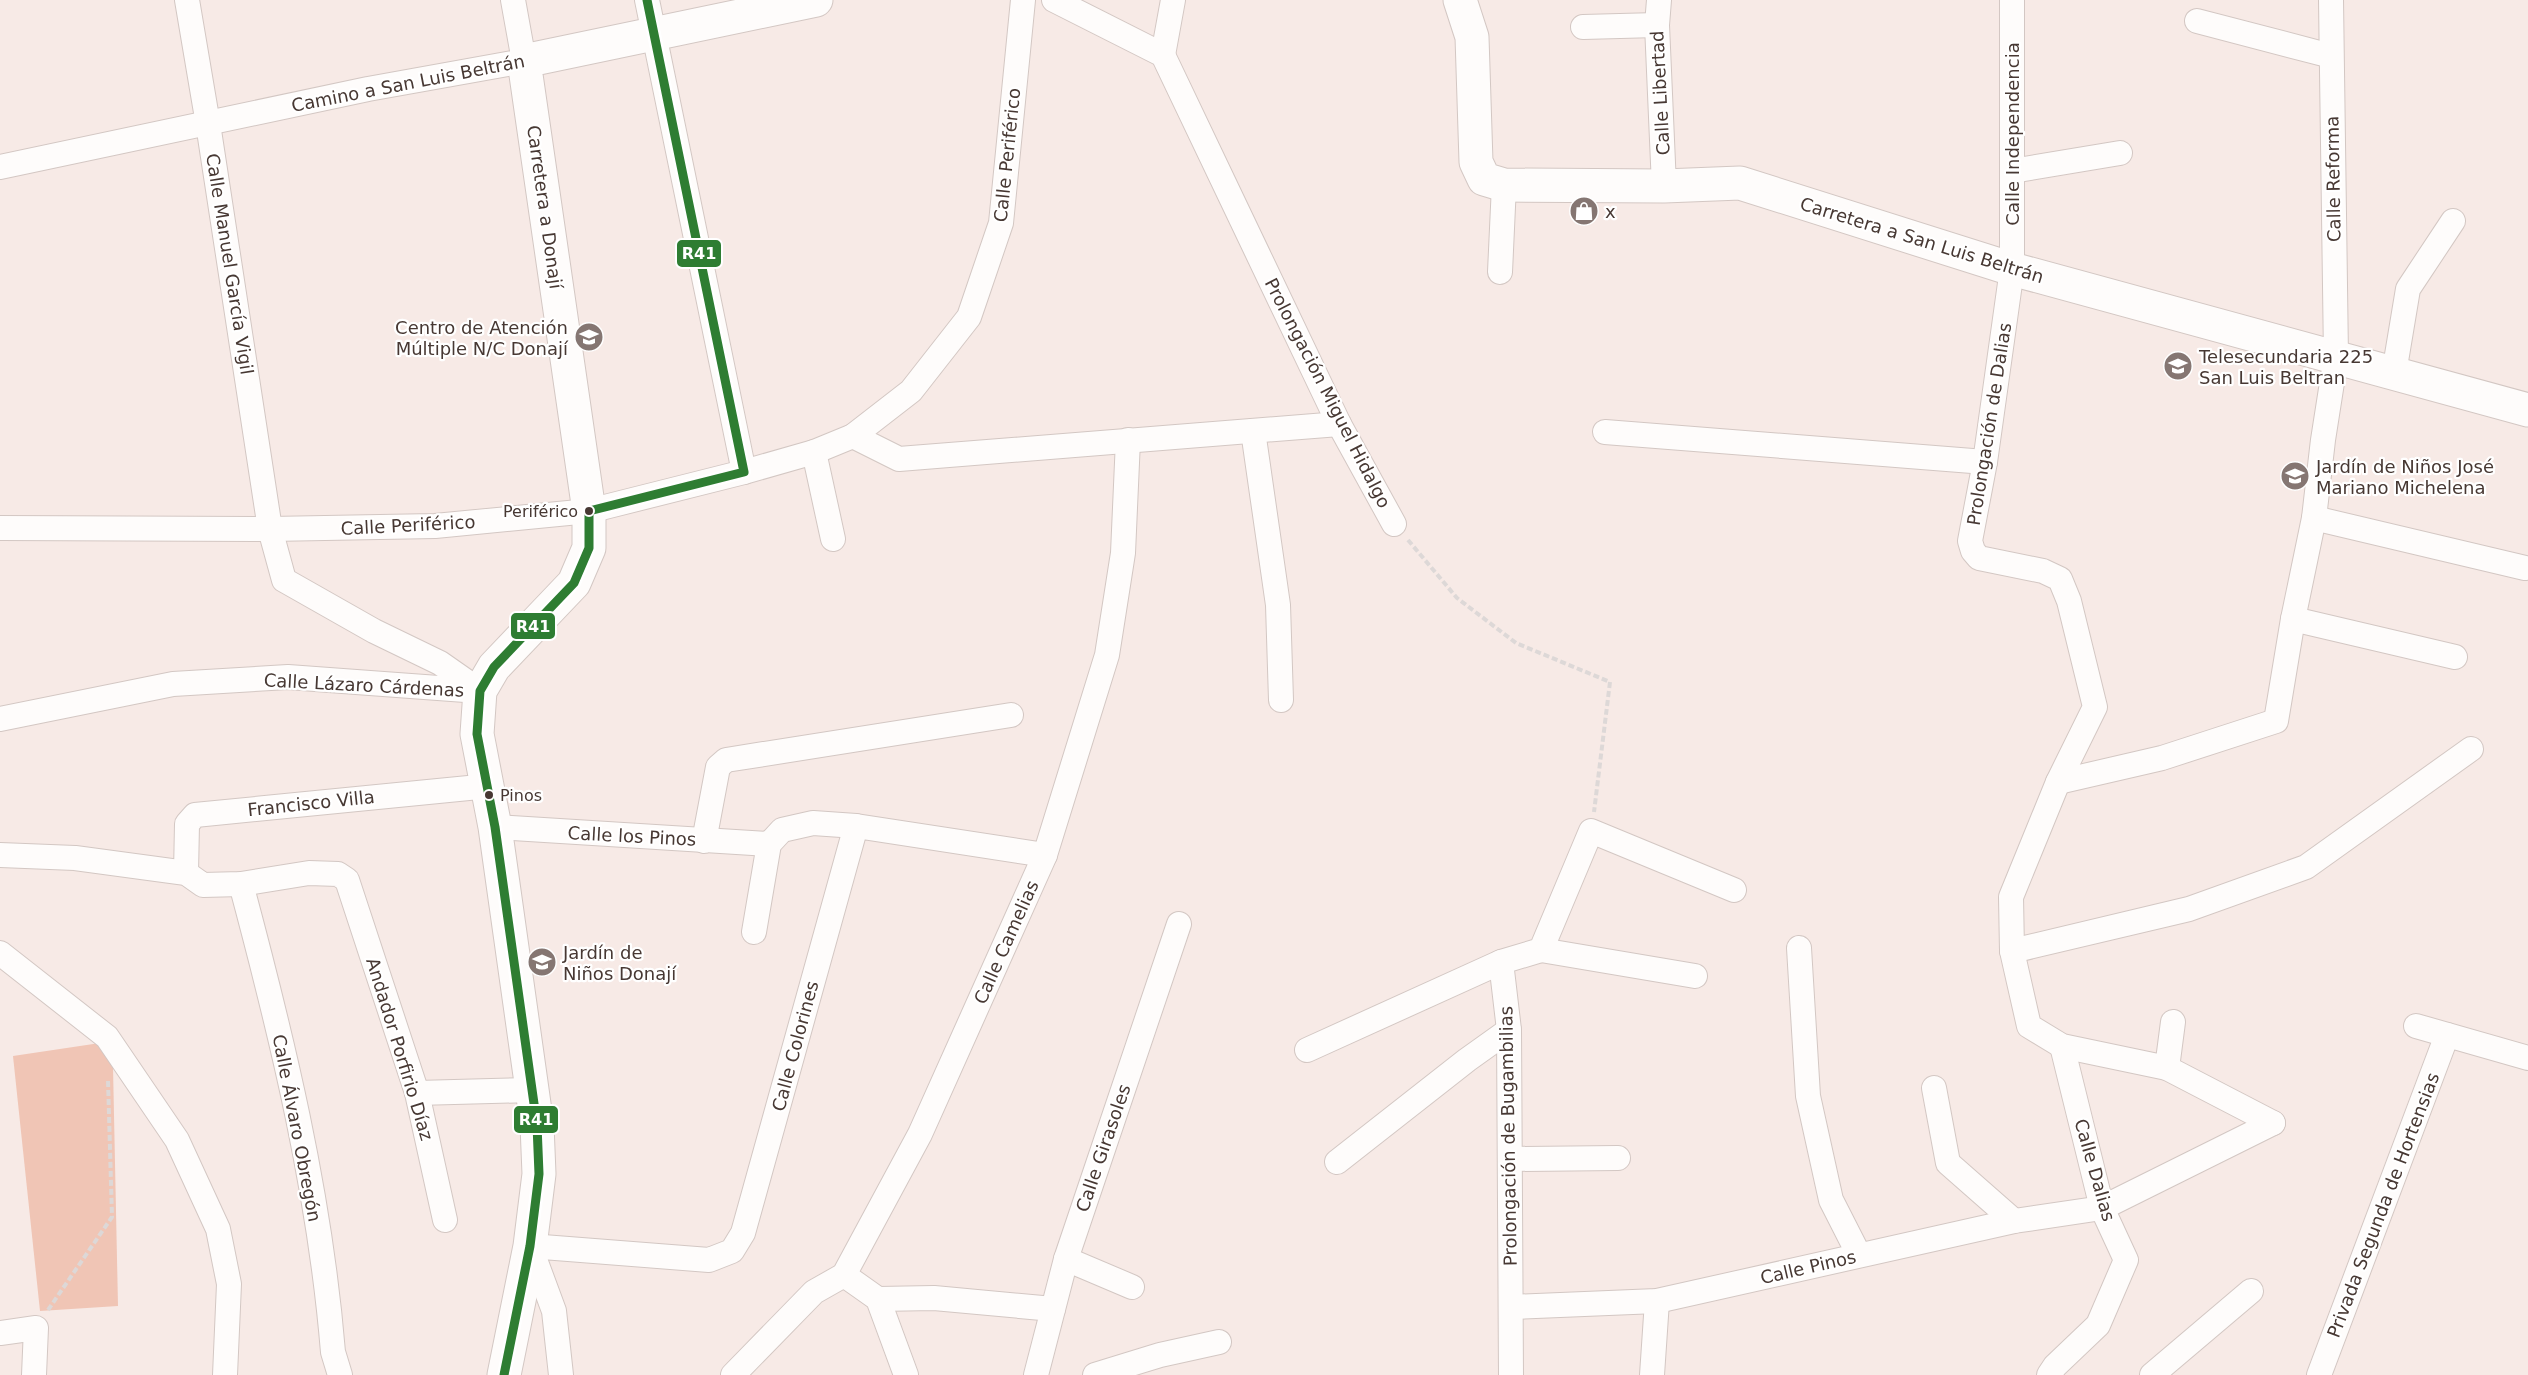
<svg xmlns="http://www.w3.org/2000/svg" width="2528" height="1375" font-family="'DejaVu Sans',sans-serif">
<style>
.green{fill:#f0c5b5}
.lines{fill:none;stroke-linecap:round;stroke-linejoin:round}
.street-casing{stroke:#d3c7c3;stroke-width:26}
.secondary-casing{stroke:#d3c7c3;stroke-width:35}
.path{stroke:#ddd8d7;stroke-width:4;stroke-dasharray:6 3;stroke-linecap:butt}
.street{stroke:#fefcfb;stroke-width:24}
.secondary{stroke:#fefcfb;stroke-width:33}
.bus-1-casing{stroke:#fff;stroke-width:14}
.bus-1{stroke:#2e7d32;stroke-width:9}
.bus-dot{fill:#473833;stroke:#fff;stroke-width:2}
.labels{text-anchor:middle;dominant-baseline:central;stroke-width:4.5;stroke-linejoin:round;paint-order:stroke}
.bus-label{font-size:16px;fill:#473833;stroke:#fff;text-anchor:end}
.street-label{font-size:18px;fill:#473833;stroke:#fff}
.poi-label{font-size:18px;fill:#473833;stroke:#fff;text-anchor:start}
.line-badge{stroke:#fff;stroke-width:2}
.badge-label{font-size:16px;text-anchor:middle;font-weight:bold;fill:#fff}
</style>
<rect width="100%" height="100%" fill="#f7eae6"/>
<polygon class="green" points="100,1043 113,1067 118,1306 40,1311 13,1056"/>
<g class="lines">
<g class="street-casing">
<g id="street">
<polyline points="187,0 208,124 270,529 284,580 374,631 440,663 480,691"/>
<polyline points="647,0 744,472"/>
<polyline points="1054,0 1163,55 1339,424 1394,524"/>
<polyline points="1659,0 1657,25 1664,186"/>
<polyline points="2012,0 2012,269 1985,462 1970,541 1973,551 1979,558 2043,571 2060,579 2069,601 2095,707 2058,782 2011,897 2012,951 2029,1026 2062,1046 2167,1068 2173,1022"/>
<polyline points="2197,21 2331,56"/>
<polyline points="1583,27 1657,25"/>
<polyline points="1163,55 1173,0"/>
<polyline points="0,167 368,89 524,61 513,0"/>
<polyline points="2012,171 2120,153"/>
<polyline points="1500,272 1504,185"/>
<polyline points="2394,373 2408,289 2453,221"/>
<polyline points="1253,431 1278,605 1281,700"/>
<polyline points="1605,432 1985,462"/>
<polyline points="853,436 899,459 1339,424"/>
<polyline points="814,452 833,539"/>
<polyline points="2314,518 2525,568"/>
<polyline points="0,528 270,529 435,526 589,511 744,472 814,452 853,436 911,391 969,317 1001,223 1023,0"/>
<polyline points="2293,619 2455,657"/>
<polyline points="0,719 173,684 288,677 479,691"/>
<polyline points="2058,782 2162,758 2276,721 2293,619 2314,518 2323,440 2336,357 2331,0"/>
<polyline points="495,827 769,844"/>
<polyline points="704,841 718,767 726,760 1011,715"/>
<polyline points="0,855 75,858 186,873 203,885 241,884 309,873 338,874 347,880 417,1093 445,1220"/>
<polyline points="186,873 187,824 195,815 489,786"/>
<path d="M241,884c41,153 79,309 92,468l7,23"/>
<polyline points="754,932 769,844 782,830 813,823 856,826"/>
<polyline points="1799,948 1808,1096 1831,1200 1859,1255"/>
<polyline points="1541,950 1695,976"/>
<polyline points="2012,951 2189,909 2306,867 2471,749"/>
<polyline points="0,953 107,1037 177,1140 218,1229 229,1284 225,1375"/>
<polyline points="2416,1026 2528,1058"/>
<polyline points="1307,1050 1501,962"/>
<polyline points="2167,1068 2273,1123"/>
<polyline points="1934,1088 1948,1163 2014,1221"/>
<polyline points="417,1093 532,1090"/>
<polyline points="1511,1159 1618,1158"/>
<polyline points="1337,1162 1467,1060 1509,1030"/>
<polyline points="1066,1259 1132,1287"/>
<polyline points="844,1275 878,1299 906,1375"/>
<polyline points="878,1299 934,1298 1053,1309"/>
<polyline points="1511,1307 1657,1301 2014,1221 2102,1208 2273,1123"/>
<polyline points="0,1333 36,1328 34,1375"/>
<polyline points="561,1375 554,1311 530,1246 709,1260 732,1251 743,1233 856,826 1045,855"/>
<polyline points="733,1375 814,1292 844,1275 920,1134 1045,855 1107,655 1123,553 1128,440"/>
<polyline points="1036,1375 1066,1259 1179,924"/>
<polyline points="1095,1375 1160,1355 1219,1342"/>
<polyline points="1511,1375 1509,1030 1501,962 1541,950 1591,831 1734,890"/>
<polyline points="1652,1375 1657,1301"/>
<polyline points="2049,1375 2055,1366 2098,1325 2126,1260 2102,1208 2062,1046"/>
<polyline points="2152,1375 2251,1291"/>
<polyline points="2319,1375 2447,1035"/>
</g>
</g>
<g class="secondary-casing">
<g id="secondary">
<polyline points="1460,0 1472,37 1476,162 1484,179 1504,185 1664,186 1740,183 2012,269 2528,410"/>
<polyline points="504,1375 530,1246 539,1174 537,1125 495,827 477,734 480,691 494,667 574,583 589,548 589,511 524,61 816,0"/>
</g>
</g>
<g class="path">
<polyline points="1408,540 1457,598 1516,643 1610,682 1594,812"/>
<polyline points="48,1310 112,1217 108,1080"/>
</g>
<use href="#street" class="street"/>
<use href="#secondary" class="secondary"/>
<g class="bus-1-casing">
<polyline id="bus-1" points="504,1375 530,1246 539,1174 537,1125 495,827 477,734 480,691 494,667 574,583 589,548 589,511 744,472 647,0"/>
</g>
<use href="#bus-1" class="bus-1"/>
</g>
<defs>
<g id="shop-disc" transform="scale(1.5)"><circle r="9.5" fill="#857672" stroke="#fff"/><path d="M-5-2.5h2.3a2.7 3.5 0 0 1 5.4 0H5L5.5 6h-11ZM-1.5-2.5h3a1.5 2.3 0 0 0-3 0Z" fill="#fff"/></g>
<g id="school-disc" transform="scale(1.5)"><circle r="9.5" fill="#857672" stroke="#fff"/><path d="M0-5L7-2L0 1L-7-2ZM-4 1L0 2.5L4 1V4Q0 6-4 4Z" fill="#fff"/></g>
</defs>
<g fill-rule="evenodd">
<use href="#shop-disc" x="1584" y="211"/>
<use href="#school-disc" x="589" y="337"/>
<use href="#school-disc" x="2178" y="366"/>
<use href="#school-disc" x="2295" y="476"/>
<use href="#school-disc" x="542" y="962"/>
</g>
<g class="bus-dot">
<circle cx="589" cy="511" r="5"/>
<circle cx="489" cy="795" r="5"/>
</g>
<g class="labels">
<g class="bus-label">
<text x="578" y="511">Periférico</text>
<text x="500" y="795" text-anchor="start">Pinos</text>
</g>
<g class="street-label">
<text transform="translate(408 83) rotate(-11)">Camino a San Luis Beltrán</text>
<text transform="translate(1660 93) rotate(-93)">Calle Libertad</text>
<text transform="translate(2012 134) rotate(-90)">Calle Independencia</text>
<text transform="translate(1007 155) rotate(-84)">Calle Periférico</text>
<text transform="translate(2333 179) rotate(-91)">Calle Reforma</text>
<text transform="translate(545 207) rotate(82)">Carretera a Donají</text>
<text transform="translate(1922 240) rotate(17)">Carretera a San Luis Beltrán</text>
<text transform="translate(230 264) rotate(81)">Calle Manuel García Vigil</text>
<text transform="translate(1328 393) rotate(63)">Prolongación Miguel Hidalgo</text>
<text transform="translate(1989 424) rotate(-81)">Prolongación de Dalias</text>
<text transform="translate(408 525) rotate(-3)">Calle Periférico</text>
<text transform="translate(364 685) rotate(3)">Calle Lázaro Cárdenas</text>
<text transform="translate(311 803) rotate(-6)">Francisco Villa</text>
<text transform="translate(632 836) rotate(3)">Calle los Pinos</text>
<text transform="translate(1006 942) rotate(-66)">Calle Camelias</text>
<text transform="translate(795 1046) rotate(-75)">Calle Colorines</text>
<text transform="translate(400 1049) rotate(73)">Andador Porfirio Díaz</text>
<text transform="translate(297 1128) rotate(79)">Calle Álvaro Obregón</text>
<text transform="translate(1508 1136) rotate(-91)">Prolongación de Bugambilias</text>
<text transform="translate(1103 1148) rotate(-71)">Calle Girasoles</text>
<text transform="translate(2095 1170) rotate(74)">Calle Dalias</text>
<text transform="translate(2383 1205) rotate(-69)">Privada Segunda de Hortensias</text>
<text transform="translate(1808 1267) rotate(-13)">Calle Pinos</text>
</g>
<g class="poi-label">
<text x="1605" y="211">x</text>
<text x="568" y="327" text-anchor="end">Centro de Atención<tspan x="568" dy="21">Múltiple N/C Donají</tspan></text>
<text x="2199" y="356">Telesecundaria 225<tspan x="2199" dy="21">San Luis Beltran</tspan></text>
<text x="2316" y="466">Jardín de Niños José<tspan x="2316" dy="21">Mariano Michelena</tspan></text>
<text x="563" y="952">Jardín de<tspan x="563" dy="21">Niños Donají</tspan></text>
</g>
</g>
<g class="line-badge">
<rect x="676" y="239" width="46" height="29" rx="6" fill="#2e7d32"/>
<rect x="510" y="612" width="46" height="28" rx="6" fill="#2e7d32"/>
<rect x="513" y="1105" width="46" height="29" rx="6" fill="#2e7d32"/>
</g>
<g class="badge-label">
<text x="699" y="259">R41</text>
<text x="533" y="632">R41</text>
<text x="536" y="1125">R41</text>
</g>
</svg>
